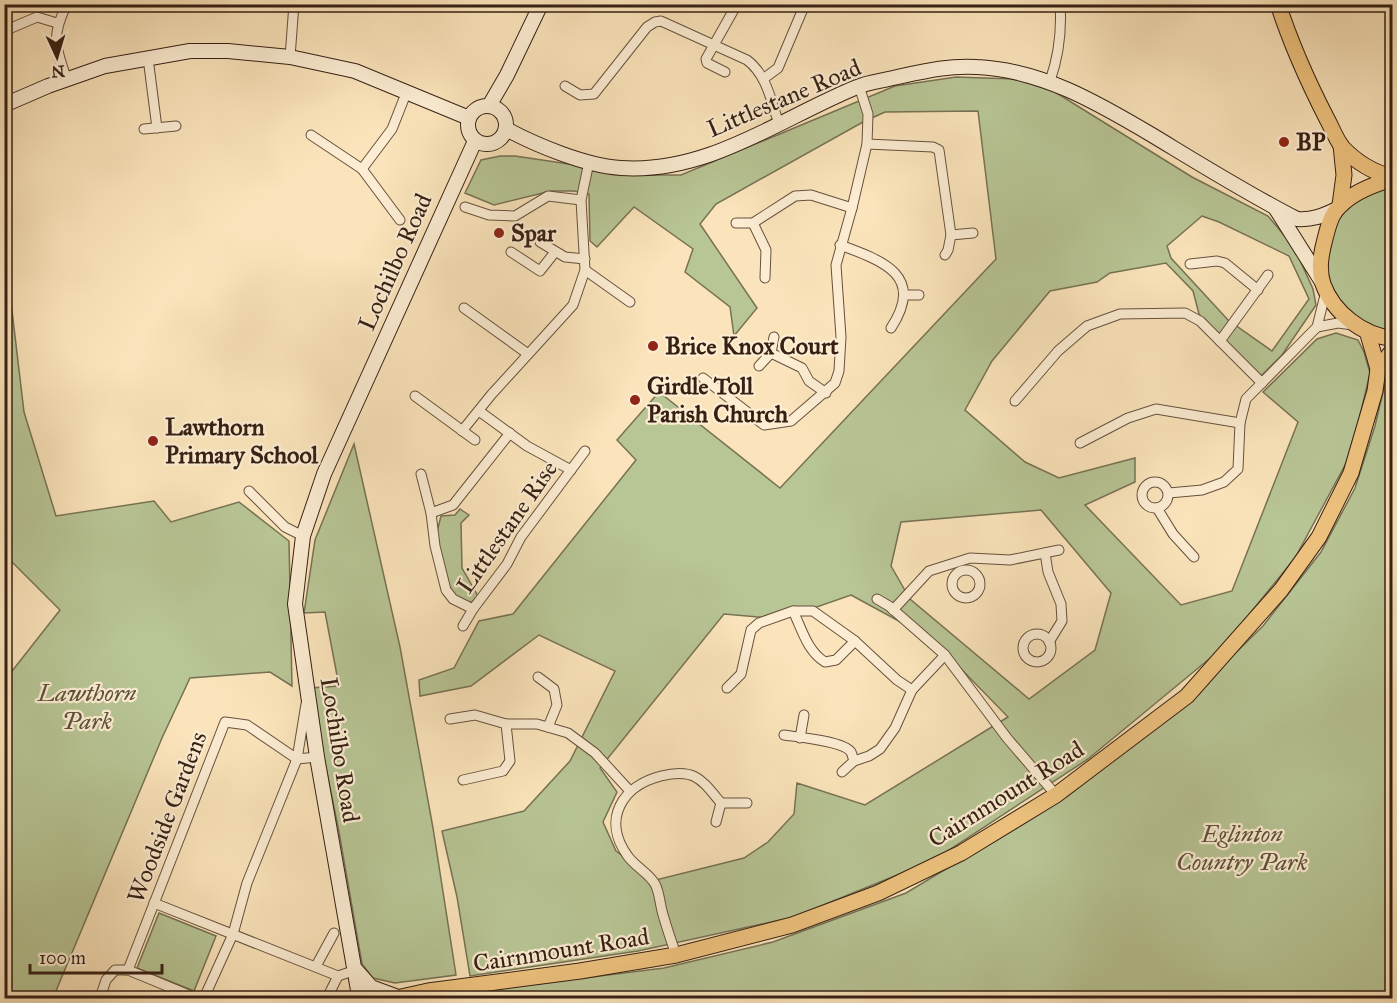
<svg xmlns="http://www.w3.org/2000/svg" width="1397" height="1003" font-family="'IM FELL Great Primer',serif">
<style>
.green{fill:#b8c595;stroke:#777254;stroke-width:1.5;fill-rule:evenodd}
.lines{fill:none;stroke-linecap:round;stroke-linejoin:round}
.street-casing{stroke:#67513e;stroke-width:11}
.secondary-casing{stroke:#362014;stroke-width:16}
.primary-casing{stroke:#362014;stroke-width:17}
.street{stroke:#fcedd3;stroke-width:9}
.secondary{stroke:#fcedd3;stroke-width:14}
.primary{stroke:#eec27e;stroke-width:15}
.poi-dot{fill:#8f2418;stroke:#fcedd3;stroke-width:2}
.labels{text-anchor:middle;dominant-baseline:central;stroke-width:4.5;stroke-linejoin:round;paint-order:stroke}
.street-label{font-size:24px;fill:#362014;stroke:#fcedd3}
.poi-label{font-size:24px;font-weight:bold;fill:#362014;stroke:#fcedd3;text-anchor:start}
.park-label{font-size:24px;font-style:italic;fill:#5d523b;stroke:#fcedd3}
</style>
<rect width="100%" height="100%" fill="#fbe4bb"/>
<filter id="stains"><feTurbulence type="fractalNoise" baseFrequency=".00333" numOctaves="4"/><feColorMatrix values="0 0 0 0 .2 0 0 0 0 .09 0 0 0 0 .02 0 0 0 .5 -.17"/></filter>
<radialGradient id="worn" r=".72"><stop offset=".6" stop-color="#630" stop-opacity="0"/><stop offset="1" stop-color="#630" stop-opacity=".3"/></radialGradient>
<g class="green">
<path d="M956,77l59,2 40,13 137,85 76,39 26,31 19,42 3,16 -34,50 -21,21 -57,-55 -5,-7 -6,-23 -27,-28 -56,10 -13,9 -47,9 -58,70 -27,49 60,52 34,16 76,-20v24l-50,23 96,100 51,-14 66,-169 -35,-30 54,-53 19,-6 22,7 6,12 6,21 -19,81 -56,104 -75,92 -132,109 -154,101 -140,57 -156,34 -168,25 -13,-79 -15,-66 82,-20 46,-50 45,-90 -76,-36 -68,51 -51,10 -1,-16 35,-12 25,-47 34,-7 123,-154 -19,-20 42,-48 121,96 216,-229 -18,-148 -93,1 -22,10 -147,82 -16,20 57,84 -23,28 -4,-29 -45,-35 8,-23 -59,-42 -37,40 -7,-6 -1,-47 -15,-3h-23l-57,14 -29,-12 16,-33 19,-4h15l128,19h38l214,-89zM1202,216l17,6 70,34 20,43 -37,52 -44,-31 -57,-62 -4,-12zM1041,510l70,83 -16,57 -66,49 -119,-100 -19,-33 10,-44zM851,595l81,44 76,78 -143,88 -68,-22 -3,31 -26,28 -24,16 -88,22 -40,-29 -13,-29 14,-30 -17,-24 124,-154 58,5z"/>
<path d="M1392,185v147c-32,-6 -64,-33 -66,-69 0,-5 2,-12 3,-18 2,-12 5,-20 13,-30 13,-17 31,-23 50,-30z"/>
<polygon points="4,243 24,412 56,516 154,501 171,522 239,502 289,541 292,686 270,672 190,678 162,738 53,998 5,998 5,680 60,610 5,555"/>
<polygon points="1392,364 1392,998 459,998 473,992 664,968 773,942 906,893 1068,796 1160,723 1213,675 1263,626 1321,552 1355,488 1375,426 1387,375"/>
<polygon points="354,444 400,647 433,828 456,975 395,983 373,978 362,964 339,832 310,688 339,686 325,612 304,613 315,540"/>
<polygon points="460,509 469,515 461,523 462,568 478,596 472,602 466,602 449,592 440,554 437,532 441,516 455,515"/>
<polygon points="159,913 216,936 194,991 137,968"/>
</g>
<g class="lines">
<g class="street-casing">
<g id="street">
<path d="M67,4c-17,34 -11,43 0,76"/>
<polyline points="4,31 37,17 57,23"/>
<polyline points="290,57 294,4"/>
<polyline points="148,58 157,128"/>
<polyline points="725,72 707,63 706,59 737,4"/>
<polyline points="763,79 778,68 805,4"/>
<path d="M1050,81c9,-26 12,-49 10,-77"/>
<path d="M565,86l15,9 14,-1 53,-67 8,-5 6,-1 86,39c20,15 24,41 32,64"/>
<polyline points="144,129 176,126"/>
<polyline points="311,135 362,169 392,129 407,91"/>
<polyline points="867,144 933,147 939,150 951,235 948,250 945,255"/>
<polyline points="362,169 400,220"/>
<polyline points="465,207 489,215 515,216 548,196 581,200"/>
<polyline points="736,223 753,223 795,196 811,195 852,208"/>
<polyline points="753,223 766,250 765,278"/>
<polyline points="951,235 973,233"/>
<polyline points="540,242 565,257 585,259"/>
<path d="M840,245c44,16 85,31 51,83"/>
<polyline points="511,252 540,271 555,252"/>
<polyline points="1190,264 1217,261 1225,263 1258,290"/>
<polyline points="585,270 630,302"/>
<polyline points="905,295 919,295"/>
<polyline points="464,308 528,354"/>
<polyline points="1317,327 1338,323 1353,325"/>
<polyline points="1220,341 1268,275"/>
<polyline points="771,353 802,368 809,381 826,393"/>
<polyline points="759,366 771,353 774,337"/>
<polyline points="703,378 764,425 791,421 835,383 839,371 841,337 836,265 852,208 867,144 868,114 859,86"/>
<polyline points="415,396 475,440"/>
<polyline points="1015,401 1058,351 1087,326 1120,314 1185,313 1200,321 1262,383"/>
<polyline points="479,411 527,446 571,470"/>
<polyline points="462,431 491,395 573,305 585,270 581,200 589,162"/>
<polyline points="1080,443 1128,418 1156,409 1240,423"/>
<polyline points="421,474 431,513 435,546 446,590 453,599 473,609"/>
<circle cx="1155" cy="495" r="13"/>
<polyline points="249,491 285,527 303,536"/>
<polyline points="1169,493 1202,490 1224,482 1238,469 1240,423 1246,399 1317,327 1326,291"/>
<polyline points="1157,508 1173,534 1194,557"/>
<polyline points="431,513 453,505 510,433"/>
<polyline points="1045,553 1048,572 1061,604 1062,621 1049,642"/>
<circle cx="966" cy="584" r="14"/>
<polyline points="877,599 889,606 945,655 1007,738 1056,795"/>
<polyline points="893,610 929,571 970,558 1010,560 1059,550"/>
<path d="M793,611c9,18 14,40 32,51l11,-2 19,-19"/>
<polyline points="463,626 473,609 507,564 521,537 585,451"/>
<circle cx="1037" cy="648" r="14"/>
<polyline points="538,677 554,689 557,705 548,727"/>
<polyline points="727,688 741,674 751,630 759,623 793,611 813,611 855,641 897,680 912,690"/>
<polyline points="450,719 475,715 506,724 537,724 568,733 595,753 629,790"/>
<path d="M784,735c13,2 59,6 67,17 1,2 2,6 3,9"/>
<polyline points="800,738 804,715"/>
<polyline points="842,772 854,761 869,756 880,749 895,728 912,690 945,655"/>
<polyline points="463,780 503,771 510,761 506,724"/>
<polyline points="721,803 747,803"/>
<polyline points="154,903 338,976 356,970"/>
<path d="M676,955c-5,-15 -10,-29 -14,-44 -2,-8 -3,-20 -7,-27 -6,-11 -21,-18 -28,-29 -25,-36 -5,-69 34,-79 34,-8 40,3 60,27l-5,19"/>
<polyline points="316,966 334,933"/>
<polyline points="128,970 225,722 247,725 297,759 306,704"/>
<polyline points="100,998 106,980 115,970 128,970 196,998"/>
<polyline points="204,998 233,934 247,883 297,759 317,757"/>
<polyline points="327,998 338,976"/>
</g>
</g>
<g class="secondary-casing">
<g id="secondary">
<polyline points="4,105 48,86 105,66 190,51 228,51 290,57 355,71 469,118"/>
<polyline points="489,106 507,75 541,4"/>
<circle cx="487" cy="125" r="19"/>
<path d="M506,129c30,16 80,37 115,39 87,6 160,-50 236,-81 11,-5 24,-6 36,-9 28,-6 55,-13 84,-11 65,3 121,36 175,68 48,29 96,59 145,84 15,1 26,-3 40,-10"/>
<polyline points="1276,209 1322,282"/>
<polyline points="356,970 371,987 398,997"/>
<polyline points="363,998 358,990 317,757 295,604 303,536 324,474 475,141"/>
</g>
</g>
<g class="primary-casing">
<g id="primary">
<path d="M1278,4c13,40 30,78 49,115 5,9 9,20 15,28 15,16 30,25 50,30"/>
<path d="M1392,179c-17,5 -39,13 -52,27 -9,8 -12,21 -15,33 -4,15 -7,30 -2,45 10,28 40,52 69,54"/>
<polyline points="1340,205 1344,175 1341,145"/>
<polyline points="1378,369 1392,351"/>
<polyline points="401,997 428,991 580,971 676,955 792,925 878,893 961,853 1056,795 1187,696 1281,590 1319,537 1351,473 1375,391 1378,369 1367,331"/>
</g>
</g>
<use href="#street" class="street"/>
<use href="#secondary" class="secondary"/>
<use href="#primary" class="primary"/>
</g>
<g class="poi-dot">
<circle cx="1284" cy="142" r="6"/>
<circle cx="499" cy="233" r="6"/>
<circle cx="653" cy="346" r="6"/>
<circle cx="635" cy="400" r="6"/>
<circle cx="153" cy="441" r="6"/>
</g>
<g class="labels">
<g class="street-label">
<text transform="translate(784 98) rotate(-23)">Littlestane Road</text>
<text transform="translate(395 262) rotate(-66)">Lochilbo Road</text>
<text transform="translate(507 527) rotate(-55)">Littlestane Rise</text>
<text transform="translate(340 750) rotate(81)">Lochilbo Road</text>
<text transform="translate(1006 794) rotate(-32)">Cairnmount Road</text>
<text transform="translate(167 817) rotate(-69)">Woodside Gardens</text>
<text transform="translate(561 950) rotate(-9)">Cairnmount Road</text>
</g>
<g class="poi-label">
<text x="1296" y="142">BP</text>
<text x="511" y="233">Spar</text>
<text x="665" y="346">Brice Knox Court</text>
<text x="647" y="386">Girdle Toll<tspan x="647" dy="28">Parish Church</tspan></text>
<text x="165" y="427">Lawthorn<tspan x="165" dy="28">Primary School</tspan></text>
</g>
<g class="park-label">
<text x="87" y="693">Lawthorn<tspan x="87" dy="28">Park</tspan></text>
<text x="1242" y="834">Eglinton<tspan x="1242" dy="28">Country Park</tspan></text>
</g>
</g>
<rect width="1397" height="1003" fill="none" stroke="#fbe4bb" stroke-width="24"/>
<rect x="6" y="6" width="1385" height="991" fill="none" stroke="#362014" stroke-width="3"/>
<rect x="12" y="12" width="1373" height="979" fill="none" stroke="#362014" stroke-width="1.5"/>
<g transform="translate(57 57) rotate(176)" stroke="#fcedd3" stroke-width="4.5" paint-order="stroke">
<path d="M0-4.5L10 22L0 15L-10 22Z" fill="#362014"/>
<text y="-9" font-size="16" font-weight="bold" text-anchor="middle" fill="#362014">N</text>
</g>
<path d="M30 964v9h132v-9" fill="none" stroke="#362014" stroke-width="3"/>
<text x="39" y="964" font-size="18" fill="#362014" stroke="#fcedd3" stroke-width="4.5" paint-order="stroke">100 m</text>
<rect width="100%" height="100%" filter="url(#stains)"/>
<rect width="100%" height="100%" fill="url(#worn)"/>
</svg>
